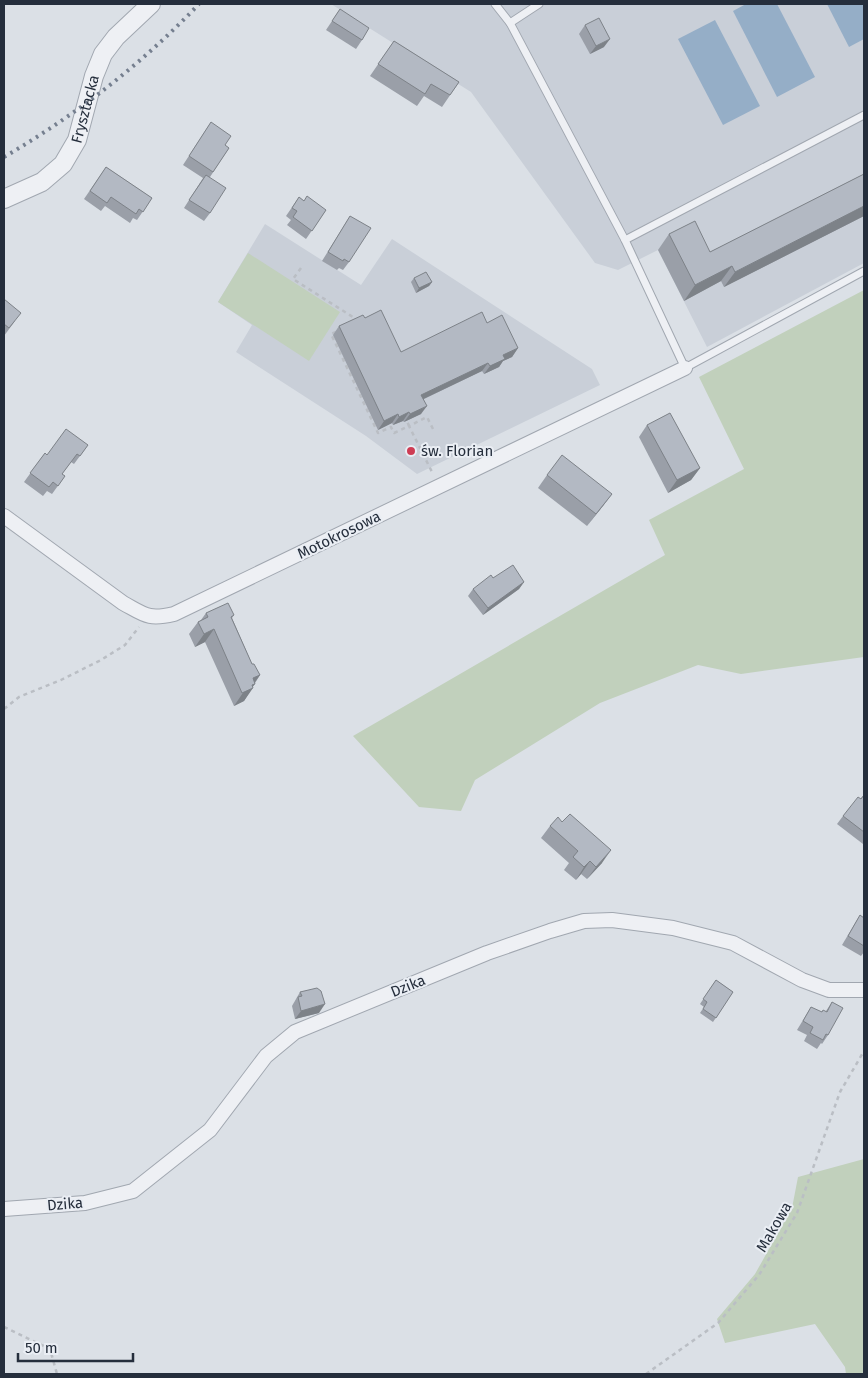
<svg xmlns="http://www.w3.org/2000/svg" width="868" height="1378" font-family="'Fira Sans',sans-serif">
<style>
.built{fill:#c9cfd8}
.green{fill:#c1d0bc}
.water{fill:#95aec7}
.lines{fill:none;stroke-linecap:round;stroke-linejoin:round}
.service-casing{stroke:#a1a7b0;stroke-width:9}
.minor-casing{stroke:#a1a7b0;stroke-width:16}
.tertiary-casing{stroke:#a1a7b0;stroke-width:20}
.path{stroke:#babec4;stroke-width:2.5;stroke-dasharray:4 4;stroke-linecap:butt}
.service{stroke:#eef0f4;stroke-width:7}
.minor{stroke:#eef0f4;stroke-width:14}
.tertiary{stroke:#eef0f4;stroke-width:18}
.rail{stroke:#757f8f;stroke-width:4;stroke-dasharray:2.5 5;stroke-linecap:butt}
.wall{fill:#9a9fa8}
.shaded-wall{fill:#7d8288}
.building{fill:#b3b9c3;stroke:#7d8288}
.poi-dot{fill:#ce3d54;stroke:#eaeef4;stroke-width:2}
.labels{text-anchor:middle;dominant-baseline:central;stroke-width:4;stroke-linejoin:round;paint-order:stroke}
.street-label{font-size:15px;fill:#252e3c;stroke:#eaeef4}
.poi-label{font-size:15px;fill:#252e3c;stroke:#eaeef4;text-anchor:start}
</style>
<rect width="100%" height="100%" fill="#dbe0e6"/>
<g class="built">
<polygon points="331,4 864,4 864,263 707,347 658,250 618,270 595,263 471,92"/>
<polygon points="265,224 361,285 392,239 592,369 600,385 417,474 366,436 236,352 252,325 218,302"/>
</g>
<g class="green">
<polygon points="248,253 340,312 309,361 218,302"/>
<polygon points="864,290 864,657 741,674 698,665 600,703 475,780 461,811 419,807 353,736 665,555 649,520 744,469 699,377"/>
<polygon points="864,1159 864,1374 846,1374 845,1367 815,1324 725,1343 717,1319 755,1274 792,1208 798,1177"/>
</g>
<g class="water">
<polygon points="746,4 777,4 815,77 777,97 733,11"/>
<polygon points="827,4 864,4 864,39 849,47"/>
<polygon points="715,20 760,106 723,125 678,39"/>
</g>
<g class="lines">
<g class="service-casing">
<g id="service">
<polyline points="495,4 510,23 625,240 685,368 864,271"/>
<polyline points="510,23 539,4"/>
<polyline points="625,240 864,115"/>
</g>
</g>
<g class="minor-casing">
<g id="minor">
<path d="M4,516l119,87c22,12 25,17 51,11l511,-246"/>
<polyline points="4,1209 85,1203 133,1191 210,1130 266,1056 295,1032 487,953 550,931 584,921 612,920 673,928 733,943 802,980 829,990 864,990"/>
</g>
</g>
<g class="tertiary-casing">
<g id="tertiary">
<path id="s1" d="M4,199l38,-17 21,-18 14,-24 17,-64 9,-22 13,-17 35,-33"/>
</g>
</g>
<g class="path">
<polyline points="301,268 293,279 356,319"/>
<polyline points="336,332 331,334 332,336 378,433 391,427 394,433 409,426 407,421"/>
<polyline points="433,429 427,417 409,426 433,474"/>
<polyline points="4,709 19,697 61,680 101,660 125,645 139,627"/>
<polyline points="4,1327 50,1349 57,1374"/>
<polyline points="646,1374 718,1323 759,1275 797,1213 840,1092 864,1051"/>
</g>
<use href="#service" class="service"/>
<use href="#minor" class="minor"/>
<use href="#tertiary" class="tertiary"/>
<path class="rail" d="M4,157c72,-42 138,-93 195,-153"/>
</g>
<g class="wall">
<polygon points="340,9 362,40 356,49 326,30"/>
<polygon points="585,25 604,47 590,54 579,34"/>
<polygon points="394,41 459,82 442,107 424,96 417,106 370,76"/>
<polygon points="211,122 225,145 229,148 210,177 210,213 204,221 184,208 203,178 183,165"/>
<polygon points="106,167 152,198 137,220 133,218 130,223 105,206 101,211 84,199"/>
<polygon points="864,174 864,216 724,287 721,281 684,301 658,250 669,234 710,252"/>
<polygon points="299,197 304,201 326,210 306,239 287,225 291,220 286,216"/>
<polygon points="350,216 349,262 343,270 339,268 337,270 322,261"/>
<polygon points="414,278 432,282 429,286 416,293 411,282"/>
<polygon points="4,299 15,321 4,336"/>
<polygon points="365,318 401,352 487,323 518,348 512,357 503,361 499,367 484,374 482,371 424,399 421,414 404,422 403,421 393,425 392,423 378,430 333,335 339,326"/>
<polygon points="647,425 700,468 691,480 668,493 639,437"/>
<polygon points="88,445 74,464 71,462 62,474 65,476 52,494 47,491 43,496 24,482 45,453 47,455"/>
<polygon points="547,475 612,494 587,526 538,488"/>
<polygon points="493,578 524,582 519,589 483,615 468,596 473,589"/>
<polygon points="206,613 234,615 232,618 252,664 260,675 244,701 234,706 205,642 195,647 189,634 198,622 201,620"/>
<polygon points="864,795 864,843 863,844 837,824 843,816"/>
<polygon points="550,826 602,863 587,879 581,874 576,880 564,870 569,863 541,838"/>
<polygon points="860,915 864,918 864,952 861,956 842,945"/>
<polygon points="716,980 733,992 713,1022 700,1013 704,1007 700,1004"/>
<polygon points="300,992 319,1013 295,1019 292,1006"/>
<polygon points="832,1002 828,1035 822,1044 821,1043 817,1049 804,1041 807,1035 797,1030 811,1007 821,1012 826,1011"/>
</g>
<g class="shaded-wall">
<polygon points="610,39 604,47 590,54 596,46"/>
<polygon points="864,206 864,216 724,287 735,272"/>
<polygon points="732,266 721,281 684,301 695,285"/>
<polygon points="432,282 429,286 416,293 419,288"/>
<polygon points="518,348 512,357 503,361 499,367 484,374 490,366 503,355"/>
<polygon points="488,363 482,371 415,403 421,395"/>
<polygon points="427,406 421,414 404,422 410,414"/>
<polygon points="409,412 403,421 393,425 399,417"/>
<polygon points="398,414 392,423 378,430 384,421"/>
<polygon points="700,468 691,480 668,493 677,480"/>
<polygon points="612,494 603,506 587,526 596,514"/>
<polygon points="524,582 519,589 483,615 488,608"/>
<polygon points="214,629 205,642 195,647 204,634"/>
<polygon points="260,675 253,685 255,684 251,689 253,688 244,701 234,706 253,678"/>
<polygon points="611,850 602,863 587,879 596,867"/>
<polygon points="590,861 581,874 576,880 584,867"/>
<polygon points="325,1004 319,1013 295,1019 301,1011"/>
</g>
<g class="building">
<polygon points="340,9 369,28 362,40 332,21"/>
<polygon points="599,18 610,39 596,46 585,25"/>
<polygon points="394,41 459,82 450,95 431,84 425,94 378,64"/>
<polygon points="211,122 231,136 225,145 229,148 213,172 189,156"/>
<polygon points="106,167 152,198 143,212 139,209 136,214 111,197 107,203 90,191"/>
<polygon points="864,174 864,206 735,272 732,266 695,285 669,234 695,221 710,252"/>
<polygon points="206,175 226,188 210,213 189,200"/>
<polygon points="307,196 326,210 312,231 293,217 297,211 292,208 299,197 304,201"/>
<polygon points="350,216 371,228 349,262 344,259 343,261 328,252"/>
<polygon points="426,272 432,282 419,288 414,278"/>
<polygon points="4,299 21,313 9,328 4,324"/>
<polygon points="381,310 401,352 482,312 487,323 502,315 518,348 503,355 505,359 490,366 488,363 421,395 427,406 410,414 409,412 399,417 398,414 384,421 339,326 363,315 365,318"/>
<polygon points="670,413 700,468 677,480 647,425"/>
<polygon points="66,429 88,445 80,456 77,454 62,474 65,476 58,486 53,482 49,487 30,473 45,453 47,455"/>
<polygon points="562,455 612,494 596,514 547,475"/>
<polygon points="513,565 524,582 488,608 473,589 491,575 493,578"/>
<polygon points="228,603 234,615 231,617 252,664 254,664 260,675 253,678 255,684 252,685 253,688 242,693 214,629 204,634 198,622 208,617 206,613"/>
<polygon points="864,795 864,832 843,816 858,797 861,799"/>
<polygon points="570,814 611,850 596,867 590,861 584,867 573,857 578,851 550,826 558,817 562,822"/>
<polygon points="860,915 864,918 864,946 848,936"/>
<polygon points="716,980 733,992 716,1018 703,1009 707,1002 703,999"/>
<polygon points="317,988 321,991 325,1004 301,1011 298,997 302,996 300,992"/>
<polygon points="832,1002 843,1008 828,1035 826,1034 823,1040 810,1033 813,1027 803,1021 811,1007 822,1012 823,1010 827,1012"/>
</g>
<circle class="poi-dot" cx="411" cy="451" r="5"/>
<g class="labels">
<g class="street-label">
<text stroke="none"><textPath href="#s1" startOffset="129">Frysztacka</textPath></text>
<text transform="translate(339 535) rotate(-26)">Motokrosowa</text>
<text transform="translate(408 986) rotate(-22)">Dzika</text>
<text transform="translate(65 1204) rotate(-5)">Dzika</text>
<text transform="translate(774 1227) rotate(-60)">Makowa</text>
</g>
<g class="poi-label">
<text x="421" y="451">św. Florian</text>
</g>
</g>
<rect width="868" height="1378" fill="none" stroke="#252e3c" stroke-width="10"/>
<path d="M18 1353v8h115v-8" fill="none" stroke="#252e3c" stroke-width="2.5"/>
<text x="25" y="1353" font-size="15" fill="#252e3c" stroke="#eaeef4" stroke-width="4" paint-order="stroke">50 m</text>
</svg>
